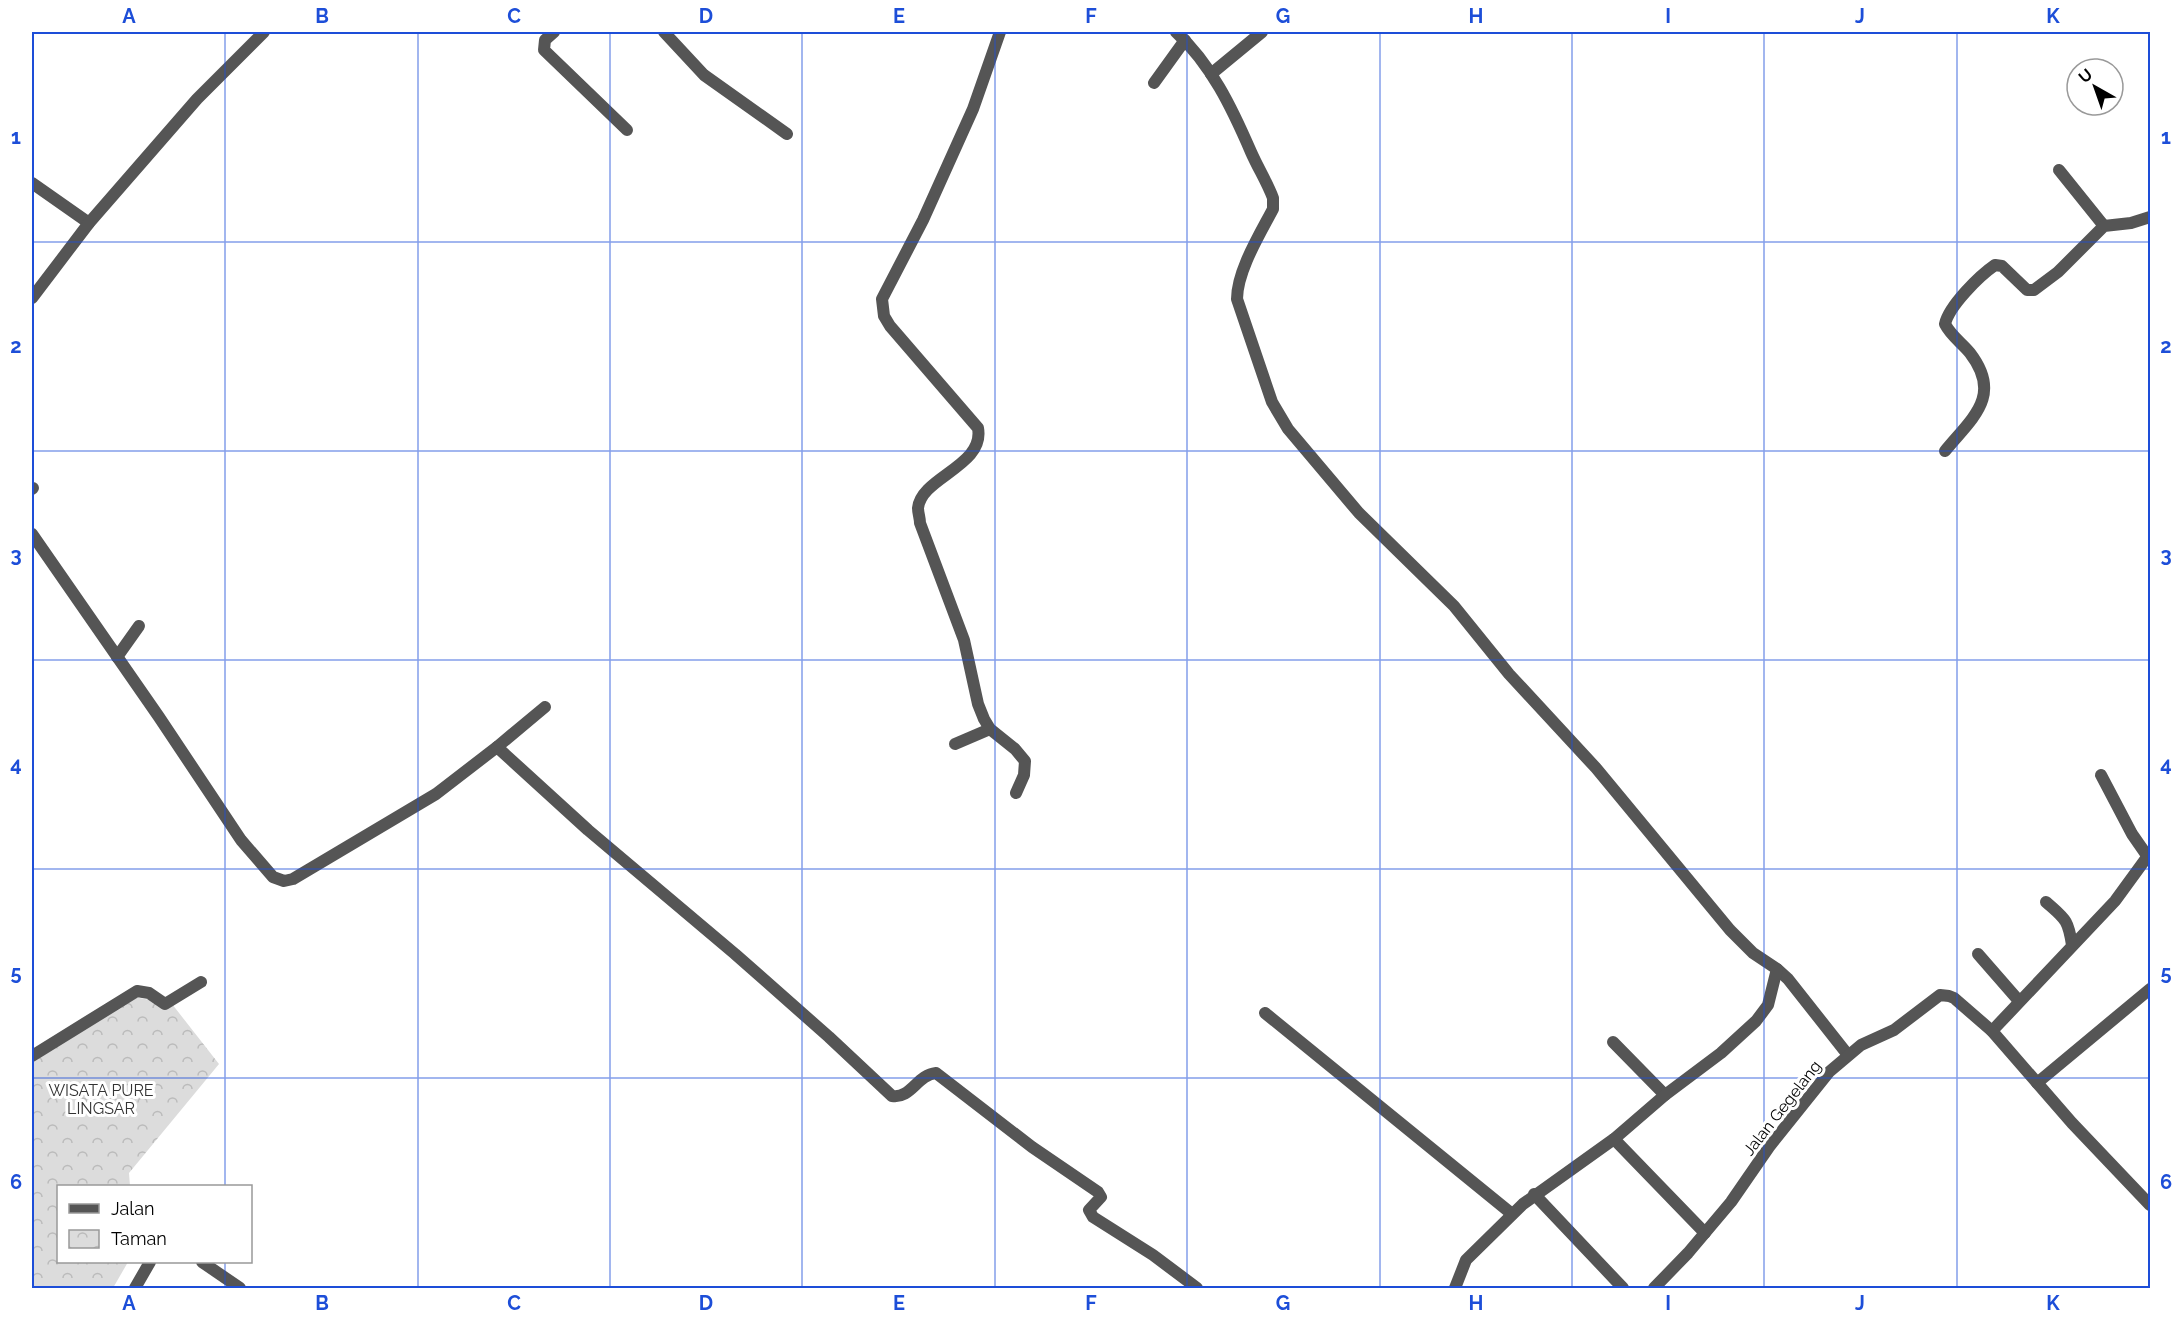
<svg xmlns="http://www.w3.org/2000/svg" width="2182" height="1320" font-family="Raleway,sans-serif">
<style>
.park{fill:url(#park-crowns)}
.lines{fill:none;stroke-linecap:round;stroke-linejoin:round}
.minor{stroke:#555;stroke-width:12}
.tertiary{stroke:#555;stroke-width:12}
.grid{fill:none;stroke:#1d4ed8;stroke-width:1.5;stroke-opacity:0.55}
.labels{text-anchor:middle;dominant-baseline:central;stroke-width:6;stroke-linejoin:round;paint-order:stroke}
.park-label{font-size:16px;fill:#333;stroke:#fff}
.street-label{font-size:16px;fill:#000;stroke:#fff}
.neatline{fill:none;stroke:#1d4ed8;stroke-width:2}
.grid-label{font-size:20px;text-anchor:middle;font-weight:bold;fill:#1d4ed8}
</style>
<defs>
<pattern id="park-crowns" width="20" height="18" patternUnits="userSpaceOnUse" patternTransform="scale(1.5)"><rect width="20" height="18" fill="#dcdcdc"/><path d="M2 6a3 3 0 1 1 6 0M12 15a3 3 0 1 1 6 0" fill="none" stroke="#bbb"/></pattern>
</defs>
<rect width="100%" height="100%" fill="#fff"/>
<polygon class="park" points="134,997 172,1004 219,1064 129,1173 130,1186 58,1186 58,1262 128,1262 113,1288 32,1288 32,1061"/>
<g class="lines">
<g class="minor">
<polyline points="554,32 545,40 544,50 627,130"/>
<polyline points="664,32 704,75 787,134"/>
<path d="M1000,32l-27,77 -50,111 -41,79 2,17 6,10 88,102c7,38 -57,49 -60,80 0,5 2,10 2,15l44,117 14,64 6,15 6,10 25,20 10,12 -1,14 -8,18"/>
<path d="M1176,32c35,32 56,76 75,120 7,16 16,30 22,46v11c-13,25 -36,62 -36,90l35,103 16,27 71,84 95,93 55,68 87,94 134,162 23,23 24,16 11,10 60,76"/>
<polyline points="1211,74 1262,32"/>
<polyline points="1154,83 1185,40"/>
<polyline points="2059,170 2104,226"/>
<polyline points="32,183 89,223"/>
<path d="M1945,451c27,-33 58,-55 25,-98 -8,-10 -19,-17 -25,-29 4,-18 34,-48 50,-59l7,1 25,24h7l24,-18 46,-46 27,-3 19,-6"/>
<polyline points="32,489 33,488"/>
<path d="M32,534l127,183 82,123 32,37 11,4 9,-2 143,-85 61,-47 91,83 147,124 94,83 63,59c19,3 25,-21 44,-23l96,74 66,45 3,5 -12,13 4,7 60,38 44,33"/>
<polyline points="117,657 139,626"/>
<polyline points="955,744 990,729"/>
<polyline points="497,747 545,707"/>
<polyline points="2101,775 2132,834 2148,857"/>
<path d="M2046,902c19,17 22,17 26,43"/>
<polyline points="1978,954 2019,1001"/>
<polyline points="1265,1013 1512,1214"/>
<polyline points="1613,1042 1665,1095"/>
<polyline points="32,1056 137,991 149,993 165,1004 201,982"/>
<polyline points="2037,1083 2150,989"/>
<polyline points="1614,1139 1705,1233"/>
<polyline points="1534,1194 1623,1288"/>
<polyline points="202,1262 240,1288"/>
<polyline points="135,1288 150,1262"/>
<polyline points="1455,1288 1466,1260 1523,1204 1614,1139 1665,1095 1721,1053 1756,1021 1768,1005 1777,969"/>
</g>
<g class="tertiary">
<polyline points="32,298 89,223 197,99 264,32"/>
<polyline points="1992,1031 2115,901 2150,853"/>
<polyline points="1654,1288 1688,1253 1731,1202 1769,1147 1829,1072 1861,1045 1894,1030 1940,995 1949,996 1954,998 1992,1031 2072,1123 2150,1205"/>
</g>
</g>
<path class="grid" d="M225,32v1154M418,32v1256M610,32v1256M802,32v1256M995,32v1256M1187,32v1256M1380,32v1256M1572,32v1256M1764,32v1256M1957,32v1256M32,242h2118M32,451h2118M32,660h2118M32,869h2118M32,1078h2118M225,1262v26"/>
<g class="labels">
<g class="park-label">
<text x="101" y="1090">WISATA PURE<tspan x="101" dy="18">LINGSAR</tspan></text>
</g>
<g class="street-label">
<text transform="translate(1782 1108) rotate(-52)">Jalan Gegelang</text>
</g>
</g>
<rect width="2182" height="1320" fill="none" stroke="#ffffff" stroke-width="66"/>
<rect x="57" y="1185" width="195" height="78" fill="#ffffff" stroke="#999999" stroke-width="1.5"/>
<rect x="69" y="1204" width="30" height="9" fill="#555555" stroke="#999999" stroke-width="1.5"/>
<text x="111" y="1215" font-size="18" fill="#000000">Jalan</text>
<rect x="69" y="1230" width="30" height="18" fill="url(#park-crowns)" stroke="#999999" stroke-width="1.5"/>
<text x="111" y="1245" font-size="18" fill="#000000">Taman</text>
<g transform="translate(2095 87) rotate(320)"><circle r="28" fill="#ffffff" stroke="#999999" stroke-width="1.5"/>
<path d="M0-4.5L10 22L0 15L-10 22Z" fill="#000000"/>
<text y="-9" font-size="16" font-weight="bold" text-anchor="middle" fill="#000000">U</text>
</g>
<rect x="33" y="33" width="2116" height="1254" class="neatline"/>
<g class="grid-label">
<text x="129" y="23">A</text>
<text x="322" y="23">B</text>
<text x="514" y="23">C</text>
<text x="706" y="23">D</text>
<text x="899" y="23">E</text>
<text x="1091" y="23">F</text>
<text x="1283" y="23">G</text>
<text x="1476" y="23">H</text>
<text x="1668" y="23">I</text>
<text x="1860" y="23">J</text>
<text x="2053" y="23">K</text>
<text x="16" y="144">1</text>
<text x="2166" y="144">1</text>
<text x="16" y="353">2</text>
<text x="2166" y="353">2</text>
<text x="16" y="562">3</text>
<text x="2166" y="562">3</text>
<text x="16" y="771">4</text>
<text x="2166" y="771">4</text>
<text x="16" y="980">5</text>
<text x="2166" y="980">5</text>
<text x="16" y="1189">6</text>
<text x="2166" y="1189">6</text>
<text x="129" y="1310">A</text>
<text x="322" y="1310">B</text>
<text x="514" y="1310">C</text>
<text x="706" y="1310">D</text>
<text x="899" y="1310">E</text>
<text x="1091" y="1310">F</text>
<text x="1283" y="1310">G</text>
<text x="1476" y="1310">H</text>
<text x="1668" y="1310">I</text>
<text x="1860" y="1310">J</text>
<text x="2053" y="1310">K</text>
</g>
</svg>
